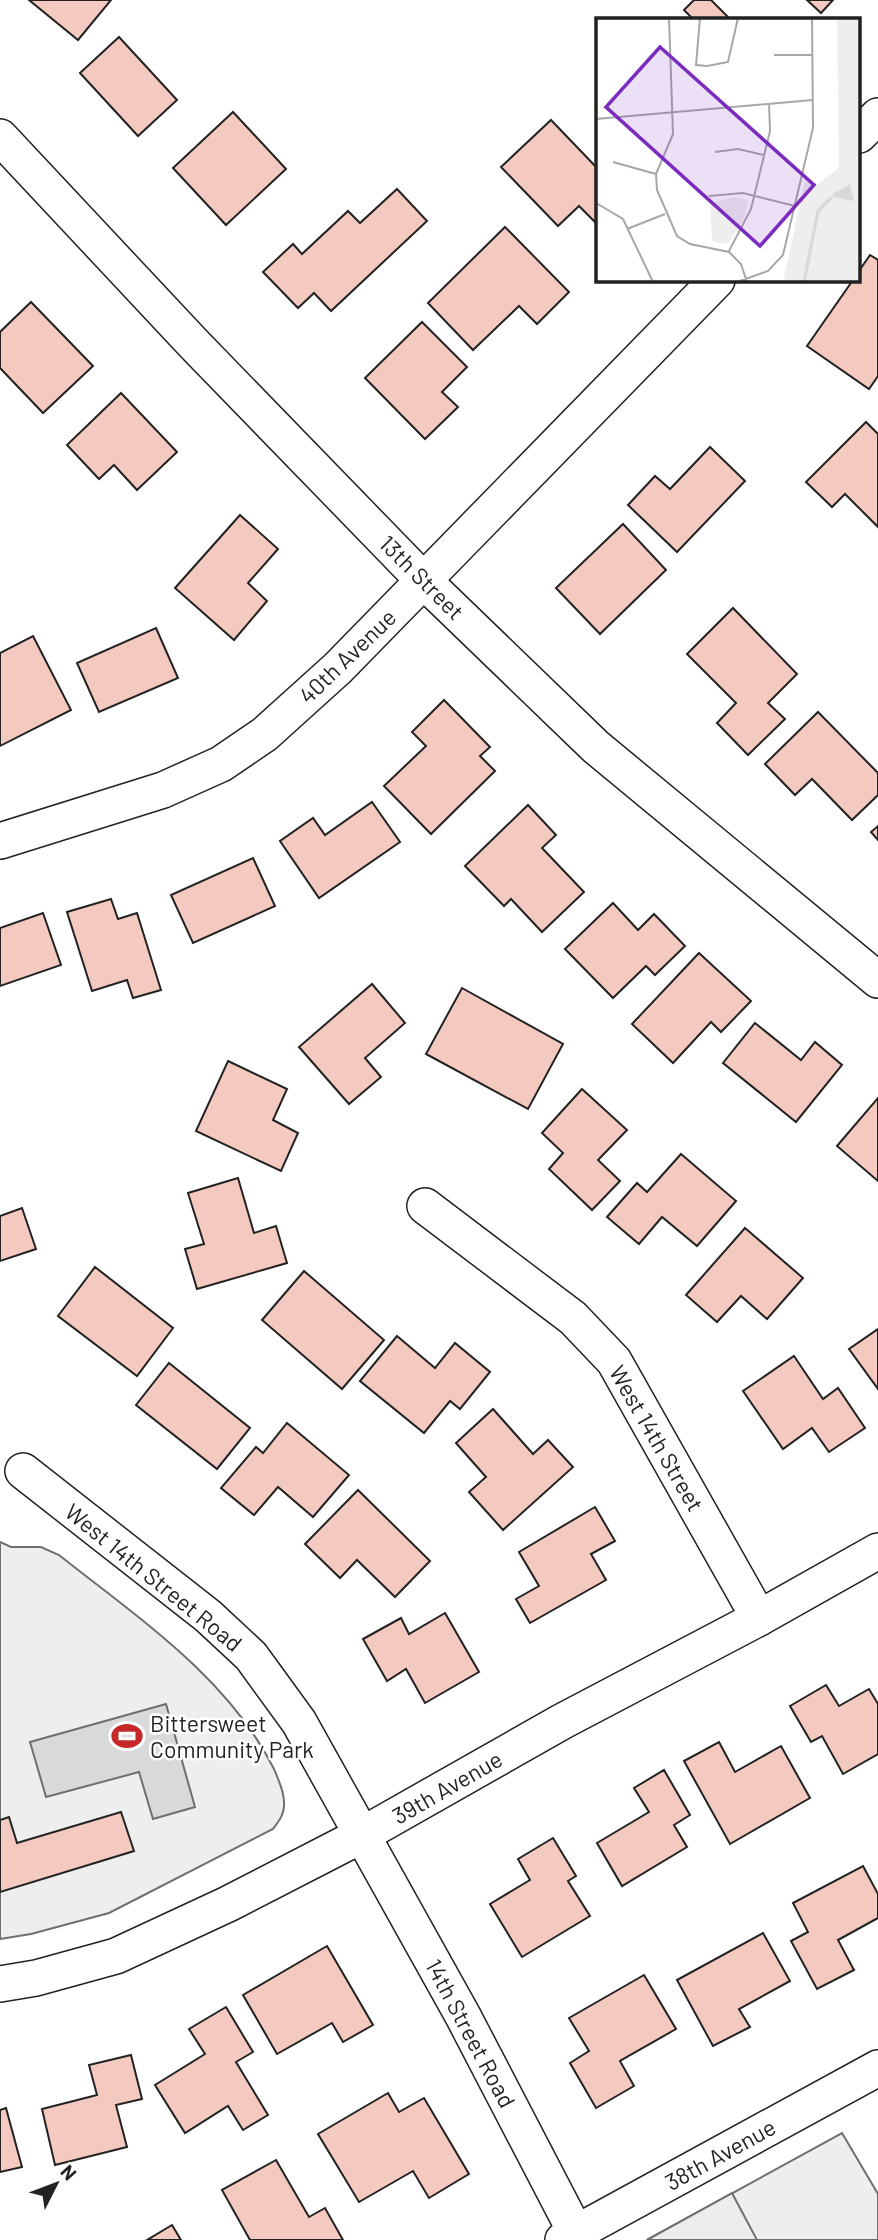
<svg xmlns="http://www.w3.org/2000/svg" width="878" height="2240" font-family="Barlow,sans-serif">
<style>
.green{fill:#eee;stroke:#6f6f6f;stroke-width:2}
.parking{fill:#ededed;stroke:#6f6f6f;stroke-width:2}
.water{fill:#d9d9d9;stroke:#6f6f6f;stroke-width:2}
.building{fill:#f3c9c0;stroke:#222;stroke-width:2}
.lines{fill:none;stroke-linecap:round;stroke-linejoin:round}
.street-casing{stroke:#222;stroke-width:38}
.street{stroke:#fff;stroke-width:35}
.labels{text-anchor:middle;dominant-baseline:central;stroke-width:5;stroke-linejoin:round;paint-order:stroke}
.street-label{font-size:23px;fill:#222;stroke:#fff}
.poi-label{font-size:23px;fill:#222;stroke:#fff;text-anchor:start}
.inset-river{fill:none;stroke:#d9d9d9;stroke-width:3.5}
.inset-road{fill:none;stroke:#a7a7a7;stroke-width:2}
.view{fill:#7b2cbf;fill-opacity:0.15;stroke:#7b2cbf;stroke-width:3.5}
.inset-edge{fill:none;stroke:#222;stroke-width:3.5}
</style>
<rect width="100%" height="100%" fill="#fff"/>
<g class="green">
<path d="M0,1542l11,5h30l18,8c79,63 169,122 215,214 6,14 14,32 8,46 -2,5 -6,10 -9,14l-164,84 -78,21 -31,5z"/>
<polygon points="842,2133 878,2194 878,2240 647,2240"/>
</g>
<polygon class="parking" points="732,2193 757,2240 647,2240"/>
<polygon class="water" points="166,1704 195,1807 153,1819 139,1772 46,1797 30,1742"/>
<g class="building">
<polygon points="29,0 111,0 78,40"/>
<polygon points="694,0 711,0 730,19 693,19 684,10"/>
<polygon points="807,0 833,0 821,13"/>
<polygon points="119,37 177,100 138,136 80,73"/>
<polygon points="233,112 286,169 226,225 173,168"/>
<polygon points="551,120 598,169 598,225 579,206 558,226 501,167"/>
<polygon points="397,189 427,221 331,311 314,293 298,308 263,272 293,244 302,254 348,211 360,223"/>
<polygon points="505,227 569,292 537,324 519,306 473,350 428,303"/>
<polygon points="870,255 878,260 878,376 869,389 807,346 853,280 859,280 859,271"/>
<polygon points="31,302 93,366 43,413 0,368 0,332"/>
<polygon points="422,322 467,367 442,392 458,407 425,439 365,378"/>
<polygon points="121,393 177,452 137,490 114,465 99,479 67,445"/>
<polygon points="866,422 878,434 878,527 845,494 832,507 806,482"/>
<polygon points="710,447 745,481 677,552 628,505 655,476 670,489"/>
<polygon points="240,515 278,549 248,583 267,601 234,640 175,588"/>
<polygon points="623,524 666,570 600,634 556,588"/>
<polygon points="733,608 797,674 768,703 785,719 748,755 717,723 736,703 687,654"/>
<polygon points="156,628 178,678 99,712 77,663"/>
<polygon points="33,636 71,710 0,746 0,653"/>
<polygon points="444,700 490,747 480,756 495,771 431,834 384,786 426,746 412,732"/>
<polygon points="818,712 878,773 878,795 852,820 812,779 795,795 765,764"/>
<polygon points="372,802 400,842 319,898 280,841 313,818 325,835"/>
<polygon points="528,805 556,835 542,848 584,892 542,932 511,899 504,906 465,866"/>
<polygon points="878,826 878,840 871,832"/>
<polygon points="253,858 275,906 193,943 171,895"/>
<polygon points="111,899 118,919 137,913 161,990 133,998 127,980 92,991 67,912"/>
<polygon points="613,903 638,930 654,914 685,946 655,975 646,966 613,998 565,949"/>
<polygon points="43,913 61,965 0,986 0,928"/>
<polygon points="699,953 751,1001 721,1032 711,1022 673,1063 632,1024"/>
<polygon points="372,984 405,1023 365,1058 381,1077 349,1104 299,1047"/>
<polygon points="462,988 563,1044 528,1109 426,1054"/>
<polygon points="755,1023 801,1060 815,1042 842,1065 796,1122 723,1063"/>
<polygon points="228,1061 287,1089 273,1120 298,1133 281,1171 196,1131"/>
<polygon points="582,1089 627,1130 598,1160 620,1181 592,1210 549,1169 563,1153 542,1133"/>
<polygon points="878,1098 878,1181 837,1146"/>
<polygon points="681,1154 736,1201 697,1246 662,1217 639,1244 607,1217 637,1183 647,1192"/>
<polygon points="238,1178 254,1233 276,1226 287,1263 197,1289 185,1249 204,1244 188,1193"/>
<polygon points="22,1208 36,1249 0,1261 0,1216"/>
<polygon points="745,1228 803,1278 767,1319 741,1296 717,1322 686,1295"/>
<polygon points="95,1267 173,1328 137,1376 58,1316"/>
<polygon points="304,1271 384,1340 342,1389 262,1320"/>
<polygon points="878,1329 878,1389 849,1349"/>
<polygon points="397,1336 435,1368 455,1343 490,1372 460,1409 450,1401 424,1433 360,1381"/>
<polygon points="794,1356 823,1399 838,1388 865,1428 829,1452 812,1428 783,1449 743,1391"/>
<polygon points="169,1363 250,1428 217,1469 136,1405"/>
<polygon points="493,1409 533,1454 548,1440 573,1467 503,1530 469,1492 486,1477 456,1443"/>
<polygon points="287,1423 349,1475 313,1517 278,1487 254,1515 221,1488 256,1447 263,1453"/>
<polygon points="358,1490 430,1561 395,1597 357,1560 340,1578 305,1544"/>
<polygon points="595,1507 615,1541 591,1554 606,1580 530,1623 516,1599 539,1586 519,1552"/>
<polygon points="445,1613 479,1672 425,1703 406,1669 387,1681 363,1639 401,1618 409,1634"/>
<polygon points="826,1685 839,1706 869,1689 878,1704 878,1754 843,1774 822,1736 811,1742 790,1706"/>
<polygon points="719,1742 735,1772 781,1746 810,1798 730,1844 684,1761"/>
<polygon points="664,1770 690,1815 674,1825 687,1847 622,1886 597,1843 649,1812 634,1788"/>
<polygon points="121,1812 134,1851 0,1892 0,1820 9,1817 17,1843"/>
<polygon points="553,1838 576,1876 568,1881 590,1916 522,1957 490,1904 530,1880 518,1859"/>
<polygon points="863,1866 878,1894 878,1918 838,1940 854,1970 817,1989 791,1941 808,1932 793,1903"/>
<polygon points="763,1933 790,1981 739,2009 750,2027 713,2046 677,1980"/>
<polygon points="327,1946 373,2025 343,2042 332,2023 277,2054 243,1995"/>
<polygon points="644,1975 676,2029 620,2061 634,2086 596,2108 570,2063 589,2051 569,2018"/>
<polygon points="226,2007 253,2052 236,2062 268,2115 243,2130 228,2106 185,2133 155,2085 205,2054 189,2029"/>
<polygon points="131,2055 142,2099 116,2105 127,2147 55,2165 42,2109 97,2095 89,2065"/>
<polygon points="388,2093 399,2112 424,2098 469,2174 429,2198 413,2171 359,2202 318,2134"/>
<polygon points="6,2108 22,2167 0,2172 0,2110"/>
<polygon points="276,2160 309,2217 325,2208 343,2240 250,2240 222,2190"/>
<polygon points="172,2225 181,2240 147,2240"/>
</g>
<g class="lines">
<g class="street-casing">
<g id="street">
<polyline points="859,135 878,116"/>
<polyline points="0,137 193,343 424,581 596,747 878,980"/>
<polyline points="0,841 163,790 221,764 265,734 338,668 717,280"/>
<polyline points="425,1206 573,1318 614,1361 759,1618"/>
<polyline points="23,1471 208,1616 251,1656 299,1722 463,2016 576,2233"/>
<polyline points="0,1984 36,1978 116,1956 228,1904 362,1835 563,1721 759,1618 878,1551"/>
<polyline points="563,2240 878,2068"/>
</g>
</g>
<use href="#street" class="street"/>
</g>
<defs>
<g id="stadium-bare" transform="scale(2.415)"><path d="M0-5a6.5 5 0 1 0 0 10a6.5 5 0 1 0 0-10ZM-3.5-1.8h7v3.6h-7Z" fill="#c62828" stroke="#fff" stroke-width="2.5" paint-order="stroke"/></g>
</defs>
<g fill-rule="evenodd">
<use href="#stadium-bare" x="127" y="1736"/>
</g>
<g class="labels">
<g class="street-label">
<text transform="translate(422 577) rotate(45)">13th Street</text>
<text transform="translate(347 656) rotate(-44)">40th Avenue</text>
<text transform="translate(657 1438) rotate(60)">West 14th Street</text>
<text transform="translate(154 1577) rotate(39)">West 14th Street Road</text>
<text transform="translate(447 1787) rotate(-30)">39th Avenue</text>
<text transform="translate(471 2033) rotate(62)">14th Street Road</text>
<text transform="translate(720 2154) rotate(-29)">38th Avenue</text>
</g>
<g class="poi-label">
<text x="150" y="1723">Bittersweet<tspan x="150" dy="26">Community Park</tspan></text>
</g>
</g>
<g transform="translate(596 18)">
<rect width="264" height="264" fill="#fff"/>
<path d="M241,0h23v264h-77l22,-101 13,3 21,-16zM138,179l14,3 -4,18 -16,26 -16,-3 -2,-38z" fill="#eee"/>
<path d="M254,166l4,17 -22,-4 1,-3z" fill="#d9d9d9"/>
<path class="inset-river" d="M208,264l14,-71 14,-14"/>
<path class="inset-road" d="M73,0l4,116 -17,40 1,16 20,46 13,8 39,8 12,12 6,18M104,0l-4,47 11,1 21,-4 10,-44M178,37h38M0,101l217,-19M119,134l23,-3 26,6M17,144l43,12M113,178l34,-3 52,13M0,185l27,16 30,63M31,211l38,-15M133,233l22,-42 19,-78 -1,-28M141,264l31,-11 15,-16 30,-127 -1,-110"/>
<path class="view" d="M64,29l154,138 -54,61 -154,-139z"/>
<rect width="264" height="264" class="inset-edge"/>
</g>
<g transform="translate(56 2184) rotate(48)" stroke="#ffffff" stroke-width="5" paint-order="stroke">
<path d="M0-5L12 26L0 18L-12 26Z" fill="#222222"/>
<text y="-10" font-size="19" font-weight="bold" text-anchor="middle" fill="#222222">N</text>
</g>
</svg>
